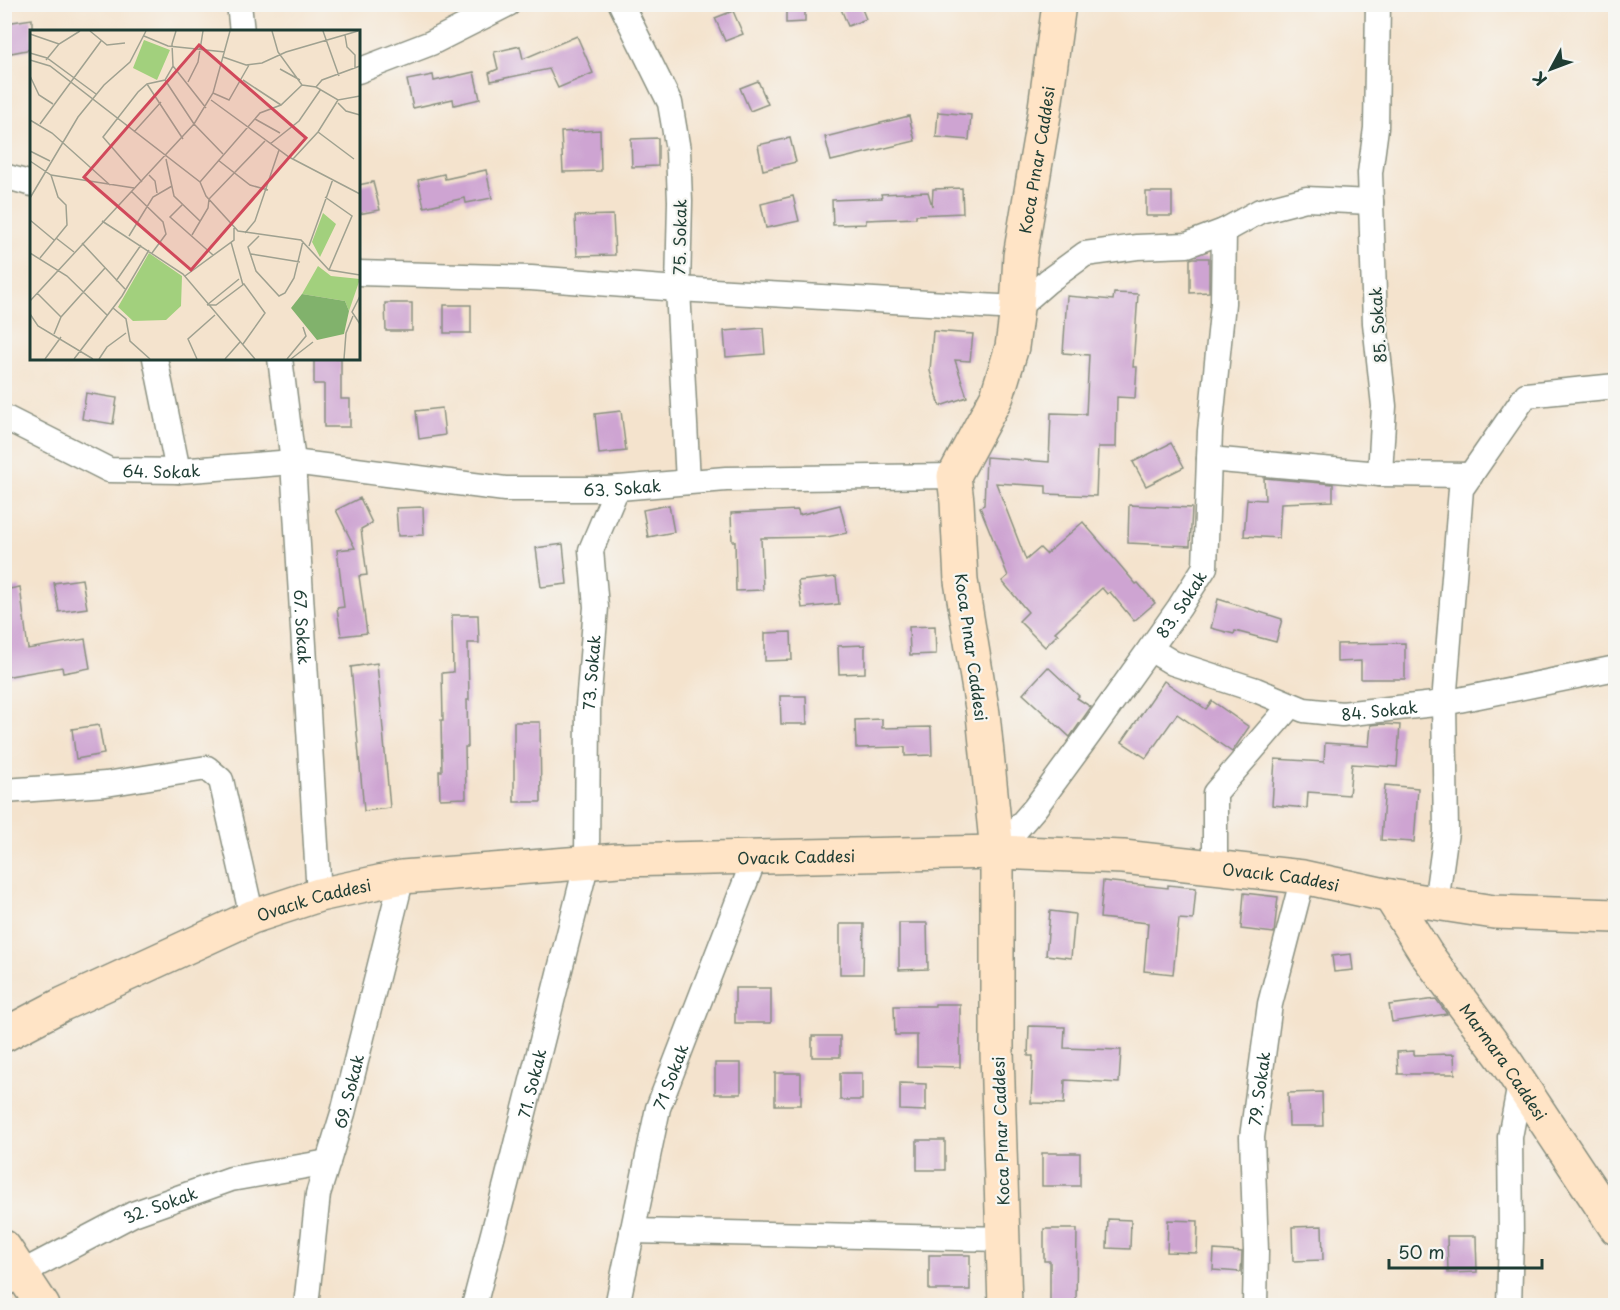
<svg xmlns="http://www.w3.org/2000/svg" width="1620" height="1310" font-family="'Playpen Sans',sans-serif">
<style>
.building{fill:#cea4d2}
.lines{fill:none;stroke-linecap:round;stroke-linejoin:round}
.street-casing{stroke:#8a9080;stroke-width:27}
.secondary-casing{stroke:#8a9080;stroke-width:36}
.street{stroke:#fff;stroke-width:24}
.secondary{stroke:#ffe4c6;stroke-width:33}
.labels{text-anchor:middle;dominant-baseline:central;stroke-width:4.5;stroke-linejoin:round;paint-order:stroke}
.street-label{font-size:16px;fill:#1f3d34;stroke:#f6f6f2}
.inset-road{fill:none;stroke:#9fa190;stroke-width:1.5}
.view{fill:#d1495b;fill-opacity:0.15;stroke:#d1495b;stroke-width:3}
.inset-edge{fill:none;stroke:#1f3d34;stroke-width:3}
</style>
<rect width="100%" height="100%" fill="#f6f6f2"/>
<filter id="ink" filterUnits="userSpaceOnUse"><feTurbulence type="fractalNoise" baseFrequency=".0167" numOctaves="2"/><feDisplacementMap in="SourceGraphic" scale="12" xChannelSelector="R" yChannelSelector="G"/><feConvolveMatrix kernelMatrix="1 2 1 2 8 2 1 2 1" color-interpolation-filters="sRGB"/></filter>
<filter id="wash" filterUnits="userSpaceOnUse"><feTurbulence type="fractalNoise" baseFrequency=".008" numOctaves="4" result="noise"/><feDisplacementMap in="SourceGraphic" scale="24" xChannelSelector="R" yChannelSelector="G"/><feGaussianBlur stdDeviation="1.35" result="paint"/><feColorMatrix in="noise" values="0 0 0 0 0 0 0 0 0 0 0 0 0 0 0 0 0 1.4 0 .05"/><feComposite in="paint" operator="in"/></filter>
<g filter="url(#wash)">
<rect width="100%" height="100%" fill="#f4e3cd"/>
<g id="blocks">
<g class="building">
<polygon points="786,4 805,4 805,22 786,23"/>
<polygon points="839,4 860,4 866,19 848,26"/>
<polygon points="733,11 743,34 725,41 715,18"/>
<polygon points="32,19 32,49 11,53 6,23"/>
<polygon points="577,36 593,73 558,88 549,69 491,81 489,73 498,69 494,52 520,46 523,59"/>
<polygon points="474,72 480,99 454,105 453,99 413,108 407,80 433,75 434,81"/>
<polygon points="758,81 768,104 750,111 740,88"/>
<polygon points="938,112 971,115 969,140 936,137"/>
<polygon points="909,116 915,141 831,161 825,137"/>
<polygon points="600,130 601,171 563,172 561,132"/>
<polygon points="658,138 658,166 632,167 631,139"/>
<polygon points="790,138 796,162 763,170 758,145"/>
<polygon points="486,170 492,198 466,203 465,198 424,207 418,180 444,174 445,179"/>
<polygon points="373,182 380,210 358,214 358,185"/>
<polygon points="962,188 963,213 916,215 916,218 866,220 866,224 833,225 832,200 882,198 881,194 928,192 932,206 933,189"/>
<rect x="1146" y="192" width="26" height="24"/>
<polygon points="793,196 799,221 766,228 761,204"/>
<polygon points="613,215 615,255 577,256 575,216"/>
<polygon points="1194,258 1209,258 1209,292 1190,293 1190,259"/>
<polygon points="1114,293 1138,294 1133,367 1137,367 1135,398 1117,397 1116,447 1098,447 1096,496 1046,494 1046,486 996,483 1026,560 1040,548 1046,554 1083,522 1136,584 1138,583 1155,603 1134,621 1110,592 1107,594 1102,588 1055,632 1058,634 1045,647 1019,621 1028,612 1002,581 1008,576 980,507 984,505 986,457 1049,462 1051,413 1086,414 1089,355 1063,353 1067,296 1113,300"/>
<polygon points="385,303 412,303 412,331 386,331"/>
<rect x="444" y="305" width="27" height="28"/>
<polygon points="763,328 765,354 726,357 724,331"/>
<polygon points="933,331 973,334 970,361 955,360 967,397 940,406 930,371"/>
<polygon points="314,358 341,358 341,399 350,399 350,427 324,427 324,384 314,384"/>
<polygon points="86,393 117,398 113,424 82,419"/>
<polygon points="442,408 445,435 419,439 416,411"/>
<polygon points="621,411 626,451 599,454 595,414"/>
<polygon points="1171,443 1184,467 1146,486 1133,462"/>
<polygon points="1264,478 1333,484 1333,501 1281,503 1279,538 1244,536 1247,499 1265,500"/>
<polygon points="360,498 372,523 361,529 367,575 359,576 367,633 341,636 337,608 344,607 337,550 355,548 336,510"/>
<polygon points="669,505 674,532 648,537 643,510"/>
<polygon points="840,505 847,533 827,537 761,538 763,590 736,591 735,541 732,541 731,513 798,510 799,515"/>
<polygon points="1129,505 1192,508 1190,546 1128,543"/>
<polygon points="423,507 424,535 398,536 396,508"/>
<polygon points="563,544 567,584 541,587 536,548"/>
<polygon points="836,577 839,604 802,608 798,581"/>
<polygon points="82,579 87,608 59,612 54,583"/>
<polygon points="20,587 28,649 85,639 90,668 63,673 62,667 4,677 4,590"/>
<polygon points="1218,599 1282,619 1276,642 1235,631 1234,634 1211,628"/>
<polygon points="452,615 478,615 479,643 468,643 469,700 467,700 468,747 465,747 466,798 440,799 439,771 442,771 441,720 443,720 442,673 453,672"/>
<polygon points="935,626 936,654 910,655 909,627"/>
<polygon points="791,632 792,660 765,661 765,633"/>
<polygon points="1405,643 1405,679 1361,679 1361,661 1337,662 1337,644"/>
<polygon points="865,645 865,673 839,674 838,646"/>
<polygon points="377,663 390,808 364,811 351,667"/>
<polygon points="1048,667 1079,696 1077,698 1091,707 1070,737 1023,694"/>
<polygon points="1164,681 1206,709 1212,701 1249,727 1232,752 1177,714 1146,758 1122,742"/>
<polygon points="780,696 806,696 807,724 781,724"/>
<polygon points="882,719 882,728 931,727 932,755 905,756 905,747 856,748 855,720"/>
<polygon points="514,722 540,722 541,802 514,802"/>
<polygon points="1382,724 1400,725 1397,767 1352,764 1349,795 1308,792 1307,808 1272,805 1275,759 1324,762 1325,743 1369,746 1371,725"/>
<polygon points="99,725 104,754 76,759 72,729"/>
<polygon points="1385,785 1418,788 1414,842 1381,840"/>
<polygon points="1103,881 1168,888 1168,885 1196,888 1193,920 1179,919 1173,974 1144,971 1148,923 1100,918"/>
<polygon points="1244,893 1278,897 1274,933 1241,929"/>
<polygon points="1050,911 1075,914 1071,958 1046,955"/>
<polygon points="899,923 927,923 928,969 899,970"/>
<polygon points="840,924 864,924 863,974 840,974"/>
<polygon points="1351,954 1353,970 1334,972 1332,956"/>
<rect x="735" y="988" width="36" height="35"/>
<polygon points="1436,999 1447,1014 1392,1022 1389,1005"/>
<polygon points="935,1004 960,1004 960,1067 917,1066 917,1035 895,1035 894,1006 935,1006"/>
<polygon points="1029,1026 1065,1027 1064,1048 1121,1050 1119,1083 1065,1080 1064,1104 1031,1103 1033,1056 1028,1056"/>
<rect x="812" y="1036" width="28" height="21"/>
<polygon points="1414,1051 1414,1055 1454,1054 1455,1074 1398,1074 1397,1052"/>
<rect x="715" y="1063" width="26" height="31"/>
<rect x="775" y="1073" width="26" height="32"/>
<rect x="840" y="1073" width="22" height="27"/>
<polygon points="900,1083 926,1084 926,1111 900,1110"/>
<polygon points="1322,1092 1323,1126 1289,1126 1288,1093"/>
<rect x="917" y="1140" width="28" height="30"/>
<rect x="1042" y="1153" width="38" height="33"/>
<polygon points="1108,1219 1131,1220 1130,1249 1107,1248"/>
<polygon points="1168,1220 1198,1221 1197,1253 1167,1252"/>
<polygon points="1322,1226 1323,1260 1293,1261 1292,1227"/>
<polygon points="1044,1229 1077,1229 1076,1305 1050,1305 1050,1261 1044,1261"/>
<polygon points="1447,1236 1476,1236 1477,1272 1448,1273"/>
<polygon points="1214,1250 1242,1252 1241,1272 1213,1270"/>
<rect x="929" y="1255" width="41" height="35"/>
</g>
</g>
</g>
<g filter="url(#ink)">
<use href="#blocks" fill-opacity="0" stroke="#8a9080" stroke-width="1.5"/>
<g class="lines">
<g class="street-casing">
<g id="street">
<polyline points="239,4 242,32"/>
<polyline points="621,4 670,103 678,150 680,201 678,289 688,482"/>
<polyline points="358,71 431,43 508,4"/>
<polyline points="4,176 32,184"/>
<polyline points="358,273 531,278 678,289 1017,308 1048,281 1085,254 1137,247 1187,245 1224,231 1260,211 1306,199 1371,202"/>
<polyline points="155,358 178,471"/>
<path id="s1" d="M280,358l13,104 26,433"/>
<path id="s2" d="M4,417l105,53 69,1 115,-9 212,27h102l119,-10 228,-3"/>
<polyline points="1209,459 1380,474 1384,406 1375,323 1370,173 1376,128 1378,4"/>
<polyline points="1380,474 1471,475"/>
<path id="s3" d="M1150,649l23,14 83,27 48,20 38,4 102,-11 172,-35"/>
<polyline points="4,791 106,784 207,768 221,780 252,917"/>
<path id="s4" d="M997,852l38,-44 55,-75 89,-125 26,-41 5,-136 13,-128 1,-72"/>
<polyline points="1215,867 1215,793 1291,705"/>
<polyline points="1436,903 1446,832 1444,703 1461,489 1526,395 1616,386"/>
<polyline points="632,1231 1004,1239"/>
<path id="s5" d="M4,1285l17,-12 112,-59 98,-35 97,-17"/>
<path id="s6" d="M306,1306l12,-112 25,-81 59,-236"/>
<path id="s7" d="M474,1306l32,-122 81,-322 1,-157 8,-98 -5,-57 26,-62"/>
<path id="s8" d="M617,1306l41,-198 97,-251"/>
<path id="s9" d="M1255,1306l1,-55 -4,-114 18,-133 33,-127"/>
<polyline points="1509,1306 1511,1238 1510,1137 1520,1084"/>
</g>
</g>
<g class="secondary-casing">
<g id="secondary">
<path id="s10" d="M1390,896l37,59 79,107 110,166"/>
<path id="s11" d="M4,1035l59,-31 189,-87 67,-22 83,-18 217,-17 378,-8 126,5 180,20 87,19 104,16 122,4"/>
<polyline points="4,1247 43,1306"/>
<path id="s12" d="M1005,1306l-8,-254v-200l-14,-138 -22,-133 -4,-79 -3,-26 43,-80 15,-49 5,-39 3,-52 24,-141 15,-111"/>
</g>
</g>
<use href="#street" class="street"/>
<use href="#secondary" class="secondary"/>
</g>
</g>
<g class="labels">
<g class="street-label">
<text stroke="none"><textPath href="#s12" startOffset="1164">Koca Pınar Caddesi</textPath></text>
<text transform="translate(679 237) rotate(-89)">75. Sokak</text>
<text transform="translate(1377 325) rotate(-94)">85. Sokak</text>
<text stroke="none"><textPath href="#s2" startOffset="170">64. Sokak</textPath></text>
<text stroke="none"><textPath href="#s2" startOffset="633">63. Sokak</textPath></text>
<text stroke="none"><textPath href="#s4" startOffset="309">83. Sokak</textPath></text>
<text stroke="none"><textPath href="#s1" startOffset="270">67. Sokak</textPath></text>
<text transform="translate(972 647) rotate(82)">Koca Pınar Caddesi</text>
<text stroke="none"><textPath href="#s7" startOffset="648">73. Sokak</textPath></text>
<text stroke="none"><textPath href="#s3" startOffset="242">84. Sokak</textPath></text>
<text stroke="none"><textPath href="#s11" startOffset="825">Ovacık Caddesi</textPath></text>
<text stroke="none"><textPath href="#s11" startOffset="1311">Ovacık Caddesi</textPath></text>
<text stroke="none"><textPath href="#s11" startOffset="339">Ovacık Caddesi</textPath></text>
<text stroke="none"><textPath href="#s10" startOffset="201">Marmara Caddesi</textPath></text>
<text stroke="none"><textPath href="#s8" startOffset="236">71 Sokak</textPath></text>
<text stroke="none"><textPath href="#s7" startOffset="230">71. Sokak</textPath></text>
<text stroke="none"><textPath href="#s9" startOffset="218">79. Sokak</textPath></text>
<text stroke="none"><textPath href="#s6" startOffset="220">69. Sokak</textPath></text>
<text transform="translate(1000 1131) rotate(-92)">Koca Pınar Caddesi</text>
<text stroke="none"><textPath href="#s5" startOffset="176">32. Sokak</textPath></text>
</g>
</g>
<g transform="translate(30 30)">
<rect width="330" height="330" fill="#f4e3cd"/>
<path d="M114,10l26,10 -13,30 -24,-12zM293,183l13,11 -16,33 -8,-15zM119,223l33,23 -1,30 -15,14 -33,1 -15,-14zM288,236l13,10 29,3 -11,32 -4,-10 -43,-7z" fill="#a2d07d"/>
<path d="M272,264l43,7 4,10 -5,23 -27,6 -26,-32z" fill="#81b26c"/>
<path class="inset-road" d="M60,1l17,14 18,-2M242,1l6,21 24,33M293,1l16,45M0,4l29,10M315,5l2,12 8,8v13M114,6l24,10 57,6M0,23l17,5 49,36M193,27l23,8 16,-2 24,-11 72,-21M0,30l20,6 150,116 6,14 32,35 63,9 28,30 31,5M16,30l13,-16 21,-13M143,36l33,42M250,39l20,11M0,46l9,19 14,9M135,50l29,44 29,30M213,50l38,25M158,52l10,-20 5,-31M117,54l36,55M272,55l14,2 22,13 22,-4M286,57l6,-7 38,-14M183,63l16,7 20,-35M181,70l78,57 71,37M308,73l8,8 14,4M225,89l25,14M0,90l22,13 58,52M10,94l61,-83M104,102l27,-30M288,102l36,27M240,114l29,-23 22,-32M0,121l20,10M136,129l8,37 26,25M263,129l25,-27 20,-32M188,130l32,25 18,5M0,131l21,14 83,13M119,145l6,6 2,12M112,152l-39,-45 35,-45 9,-8 18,-4 8,-14 -1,-22 4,-13M170,152l60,-69 21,-8 21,-20M101,161l32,31 3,12 -14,19M295,167l27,19 -23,54M0,168l48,-81 26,-32 26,-23 16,-31M153,174l-13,13 43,38M0,190l24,20M72,191l81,53 72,85M215,203l10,-12 24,-71M162,205l16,-27 1,-9 56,-58M99,206l24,-39 19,-11M229,206l-11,11 8,24 23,25 6,-3 9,-15 9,-37M26,208l18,14M201,212l12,43M52,213l43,46M279,216l24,-67M0,223l37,23 40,39M221,224l49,8M10,228l27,-33 -1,-20 -8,-8 -7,-22M155,246l49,-36v-12M86,251l25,-36M7,263l24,24M330,266l-8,16 8,12M0,271l164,-177 19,-31 17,-62M177,275h9l28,-21 21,29 -22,31M177,275l32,-26M83,278l13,11 4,22 20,18M0,284l8,12 55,33M24,304l7,-17 44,-49M15,329l16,-22M44,329l48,-63 27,-46M69,329l8,-12 19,-14M167,329l-9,-20 27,-24M195,329l15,-17M257,329l19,-23 -3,-9M261,329l22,-17M314,329l2,-26 7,-17"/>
<path class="view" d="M169,15l107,93 -115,132 -107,-93z"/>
<rect width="330" height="330" class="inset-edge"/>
</g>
<rect width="1620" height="1310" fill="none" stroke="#f6f6f2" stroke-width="24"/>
<g transform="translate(1551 69) rotate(229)" stroke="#f6f6f2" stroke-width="4.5" paint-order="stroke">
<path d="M0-4.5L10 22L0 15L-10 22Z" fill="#1f3d34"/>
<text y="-9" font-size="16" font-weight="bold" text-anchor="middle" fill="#1f3d34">K</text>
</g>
<path d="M1389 1259v9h153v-9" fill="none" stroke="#1f3d34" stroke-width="3"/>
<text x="1398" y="1259" font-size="18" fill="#1f3d34" stroke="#f6f6f2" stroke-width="4.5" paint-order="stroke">50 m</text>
</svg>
